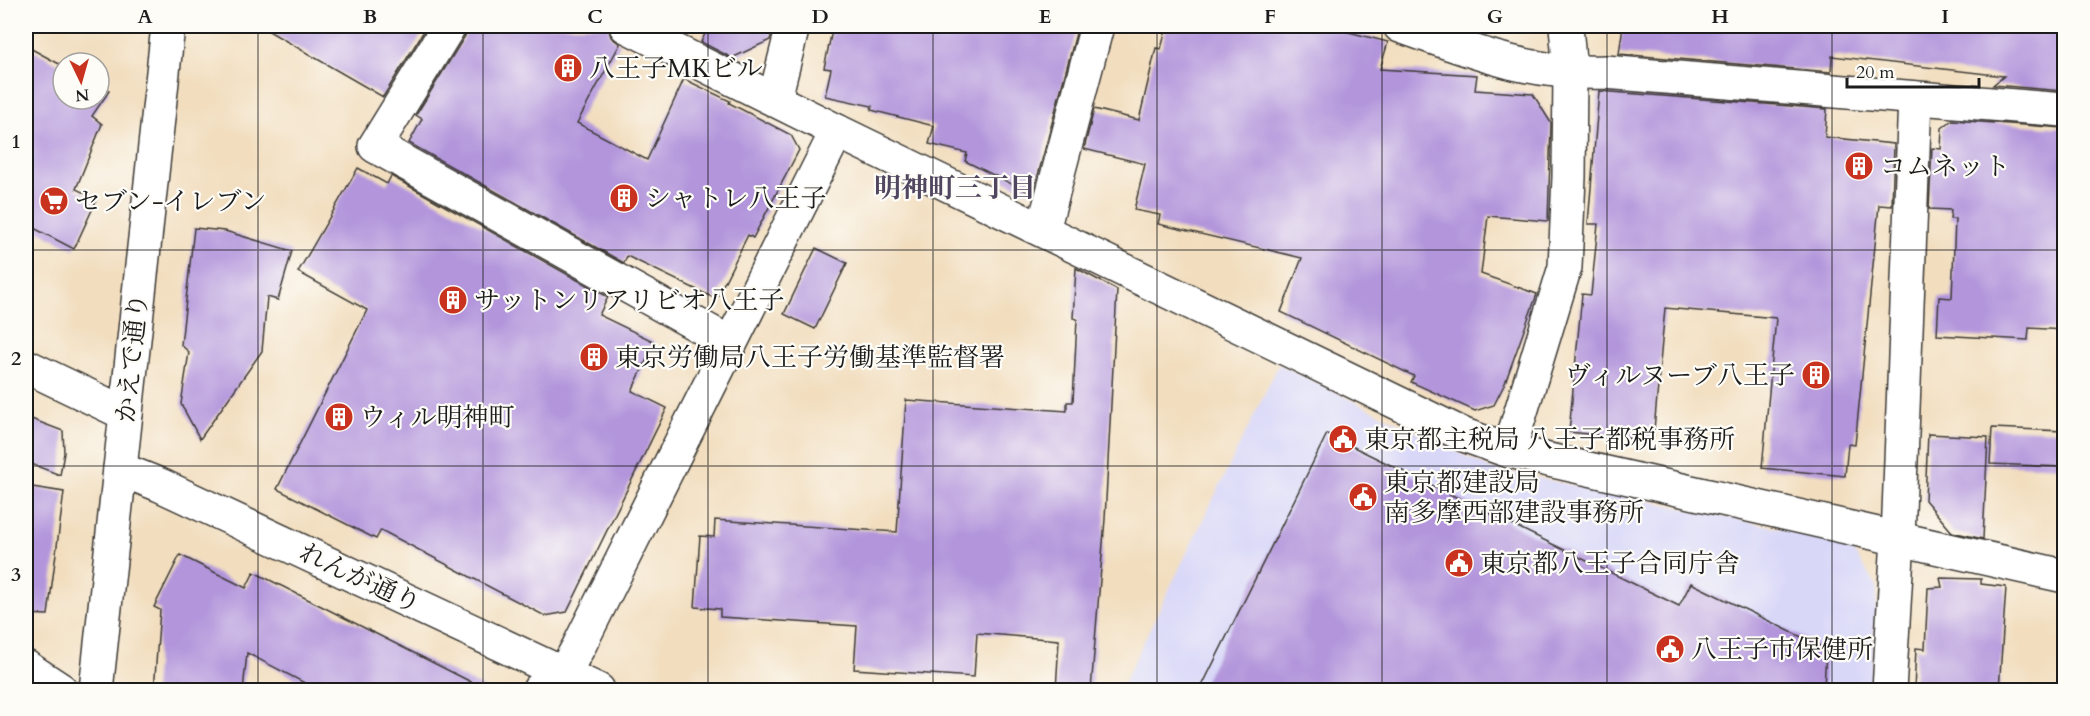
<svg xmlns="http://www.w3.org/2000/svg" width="2090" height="716" font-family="Cardo,'Noto Serif JP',serif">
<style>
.built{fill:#d8d7f8}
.building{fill:#b295db}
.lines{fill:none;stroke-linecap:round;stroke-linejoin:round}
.minor-casing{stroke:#3c3934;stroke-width:36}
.minor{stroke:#fff;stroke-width:33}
.grid{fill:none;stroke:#1c1c1c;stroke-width:1.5;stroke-opacity:0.55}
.labels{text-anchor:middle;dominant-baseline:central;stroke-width:4.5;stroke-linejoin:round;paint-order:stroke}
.poi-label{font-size:26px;fill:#1c1c1c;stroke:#fdfcf7;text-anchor:start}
.street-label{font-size:26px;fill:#1c1c1c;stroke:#fdfcf7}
.neighbourhood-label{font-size:27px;font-weight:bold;fill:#50465f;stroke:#fdfcf7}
.neatline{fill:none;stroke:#1c1c1c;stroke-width:2}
.grid-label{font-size:20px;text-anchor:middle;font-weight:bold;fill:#1c1c1c}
</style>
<rect width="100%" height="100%" fill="#fdfcf7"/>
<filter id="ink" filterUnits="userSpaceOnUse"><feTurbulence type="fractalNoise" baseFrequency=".0167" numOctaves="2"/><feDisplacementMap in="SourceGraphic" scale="12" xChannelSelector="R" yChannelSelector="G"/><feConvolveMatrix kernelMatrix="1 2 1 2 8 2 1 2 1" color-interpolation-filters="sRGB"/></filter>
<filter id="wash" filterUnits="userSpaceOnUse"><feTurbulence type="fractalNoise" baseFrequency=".008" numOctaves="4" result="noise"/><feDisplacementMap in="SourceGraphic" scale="24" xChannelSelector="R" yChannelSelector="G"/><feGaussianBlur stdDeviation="1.35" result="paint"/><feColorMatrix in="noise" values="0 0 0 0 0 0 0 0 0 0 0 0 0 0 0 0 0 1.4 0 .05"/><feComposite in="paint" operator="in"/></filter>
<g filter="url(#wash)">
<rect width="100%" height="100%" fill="#f2debf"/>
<polygon class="built" points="1279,364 1490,468 1847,542 1877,587 1871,690 1120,690"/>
<g id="blocks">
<g class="building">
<polygon points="260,26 427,26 383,97"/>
<polygon points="468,26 608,26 611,37 620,44 577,123 647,160 684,79 730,101 729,103 791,135 799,150 753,238 748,235 716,299 627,256 624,263 409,143 422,119 416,115 465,36"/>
<polygon points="709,26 774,26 770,40 732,58 701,42"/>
<polygon points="833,26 1078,26 1034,190 1028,192 965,161 967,153 929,144 934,126 871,110 872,106 825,96 831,69 824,68"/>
<polygon points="1167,26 1325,26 1388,42 1380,69 1477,75 1475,90 1533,94 1551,123 1548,221 1488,216 1481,274 1537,294 1505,383 1494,405 1475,411 1411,382 1414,376 1281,312 1302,258 1158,224 1160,215 1134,210 1145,164 1084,149 1094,109 1139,120 1156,48 1161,49"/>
<polygon points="1623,26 2064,26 2064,91 1993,85 2004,76 1832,56 1831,72 1619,54"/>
<polygon points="26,46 63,66 63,99 99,99 99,86 109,91 92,116 102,124 76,189 97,199 74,249 26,224"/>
<polygon points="1599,91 1827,109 1825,137 1894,144 1892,206 1879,205 1855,445 1848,444 1845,476 1762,468 1776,318 1665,308 1653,441 1569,432 1582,294 1591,295 1598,224 1588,224"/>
<polygon points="1952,120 2064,128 2064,330 2029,328 2028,340 1937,335 1939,297 1952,298 1955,219 1950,219 1951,210 1929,209 1932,148 1941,149 1942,128"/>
<polygon points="358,168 387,184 391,176 608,297 599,315 655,342 632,391 667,408 567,612 545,616 381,530 376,539 277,489 367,310 298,272"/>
<polygon points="194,228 225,231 292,251 278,300 267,297 262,351 200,439 181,404 189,352 181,345"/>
<polygon points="816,248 847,263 815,329 784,314"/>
<polygon points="1076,268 1117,290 1105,519 1091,690 1056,690 1059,640 977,633 974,677 854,669 857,626 720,617 720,609 695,607 700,536 714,537 715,520 897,532 906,400 1067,411 1067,402 1073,402 1077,319 1073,318"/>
<polygon points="26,417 63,431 64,453 60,475 26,462"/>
<polygon points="1992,428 2064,431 2064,467 1990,464"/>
<polygon points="1327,434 1679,606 1691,583 1826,649 1824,690 1200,690"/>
<polygon points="1928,434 1988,437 1983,539 1952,532 1925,500"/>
<polygon points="26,486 64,492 48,615 26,614"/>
<polygon points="180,555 246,588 254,572 487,690 318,690 247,653 243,690 154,690 160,610 154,607"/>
<polygon points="1940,578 1981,579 1981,584 2006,587 1999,690 1914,690 1916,648 1925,649 1928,588 1942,587"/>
</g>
</g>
</g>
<g filter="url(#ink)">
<use href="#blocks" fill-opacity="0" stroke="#3c3934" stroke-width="1.5"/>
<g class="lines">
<g class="minor-casing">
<g id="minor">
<polyline points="449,26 375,146 730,343"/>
<polyline points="626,26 837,131 1464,435 1509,451 2064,576"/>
<path d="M1400,26c72,25 127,49 205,46l459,38"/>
<polyline points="775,98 793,26"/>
<polyline points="1043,230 1097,26"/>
<polyline points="26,366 126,414"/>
<polyline points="1509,451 1565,267 1569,177 1570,73 1566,26"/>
<polyline points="120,469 160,485 598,690"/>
<polyline points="26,667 61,690"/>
<polyline points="96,690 168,26"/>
<polyline points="539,690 564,673 579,646 837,131"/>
<polyline points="1889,690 1898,538 1915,98"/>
</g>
</g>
<use href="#minor" class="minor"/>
</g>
</g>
<path class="grid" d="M258,26v664M483,26v664M708,26v664M933,26v664M1157,26v664M1382,26v664M1607,26v664M1832,26v664M26,250h2038M26,466h2038"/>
<defs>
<g id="building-disc" transform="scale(1.5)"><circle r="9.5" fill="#c8321e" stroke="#fdfcf7"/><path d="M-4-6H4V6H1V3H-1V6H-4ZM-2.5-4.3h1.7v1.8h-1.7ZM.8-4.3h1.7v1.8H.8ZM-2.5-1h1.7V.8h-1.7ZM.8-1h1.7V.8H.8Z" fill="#fff"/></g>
<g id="supermarket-disc" transform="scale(1.5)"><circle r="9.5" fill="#c8321e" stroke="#fdfcf7"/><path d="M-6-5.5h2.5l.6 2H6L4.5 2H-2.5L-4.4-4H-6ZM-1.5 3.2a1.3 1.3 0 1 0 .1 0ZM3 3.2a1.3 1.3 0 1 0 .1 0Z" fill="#fff"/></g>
<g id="civic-disc" transform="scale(1.5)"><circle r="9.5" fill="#c8321e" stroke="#fdfcf7"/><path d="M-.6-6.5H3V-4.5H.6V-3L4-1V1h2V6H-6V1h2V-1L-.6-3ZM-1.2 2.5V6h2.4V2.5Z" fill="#fff"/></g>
</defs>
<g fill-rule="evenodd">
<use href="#building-disc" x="568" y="68"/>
<use href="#building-disc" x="1859" y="166"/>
<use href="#building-disc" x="624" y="198"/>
<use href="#supermarket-disc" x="54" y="201"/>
<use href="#building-disc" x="453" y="300"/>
<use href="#building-disc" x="594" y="357"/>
<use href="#building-disc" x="1816" y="375"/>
<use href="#building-disc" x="339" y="417"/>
<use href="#civic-disc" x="1343" y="439"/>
<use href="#civic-disc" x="1363" y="497"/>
<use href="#civic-disc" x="1459" y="563"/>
<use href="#civic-disc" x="1670" y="649"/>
</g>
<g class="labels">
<g class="poi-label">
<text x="589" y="68">八王子MKビル</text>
<text x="1880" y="166">コムネット</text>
<text x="645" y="198">シャトレ八王子</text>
<text x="75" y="201">セブン-イレブン</text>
<text x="474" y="300">サットンリアリビオ八王子</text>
<text x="615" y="357">東京労働局八王子労働基準監督署</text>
<text x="1795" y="375" text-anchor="end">ヴィルヌーブ八王子</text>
<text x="360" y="417">ウィル明神町</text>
<text x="1364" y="439">東京都主税局 八王子都税事務所</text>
<text x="1384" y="482">東京都建設局<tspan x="1384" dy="30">南多摩西部建設事務所</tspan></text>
<text x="1480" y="563">東京都八王子合同庁舎</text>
<text x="1691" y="649">八王子市保健所</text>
</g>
<g class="street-label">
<text transform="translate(132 358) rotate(-84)">かえで通り</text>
<text transform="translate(360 578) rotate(25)">れんが通り</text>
</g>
<g class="neighbourhood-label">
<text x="955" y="188">明神町三丁目</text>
</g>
</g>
<rect width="2090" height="716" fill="none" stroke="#fdfcf7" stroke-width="66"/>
<g transform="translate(81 81) rotate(175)"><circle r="28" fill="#fdfcf7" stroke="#a3a29f" stroke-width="1.5"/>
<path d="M0-4.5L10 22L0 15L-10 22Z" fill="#c8321e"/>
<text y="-9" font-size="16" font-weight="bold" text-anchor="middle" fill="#1c1c1c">N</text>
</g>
<path d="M1847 78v9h132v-9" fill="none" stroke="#1c1c1c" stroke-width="3"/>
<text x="1856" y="78" font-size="18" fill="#1c1c1c" stroke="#fdfcf7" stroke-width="4.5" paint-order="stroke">20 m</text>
<rect x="33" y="33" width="2024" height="650" class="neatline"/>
<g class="grid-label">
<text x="145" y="23">A</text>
<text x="370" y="23">B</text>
<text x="595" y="23">C</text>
<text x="820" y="23">D</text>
<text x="1045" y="23">E</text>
<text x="1270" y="23">F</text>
<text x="1495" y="23">G</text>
<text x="1720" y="23">H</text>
<text x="1945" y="23">I</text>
<text x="16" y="148">1</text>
<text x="16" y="365">2</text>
<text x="16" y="581">3</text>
</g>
</svg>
